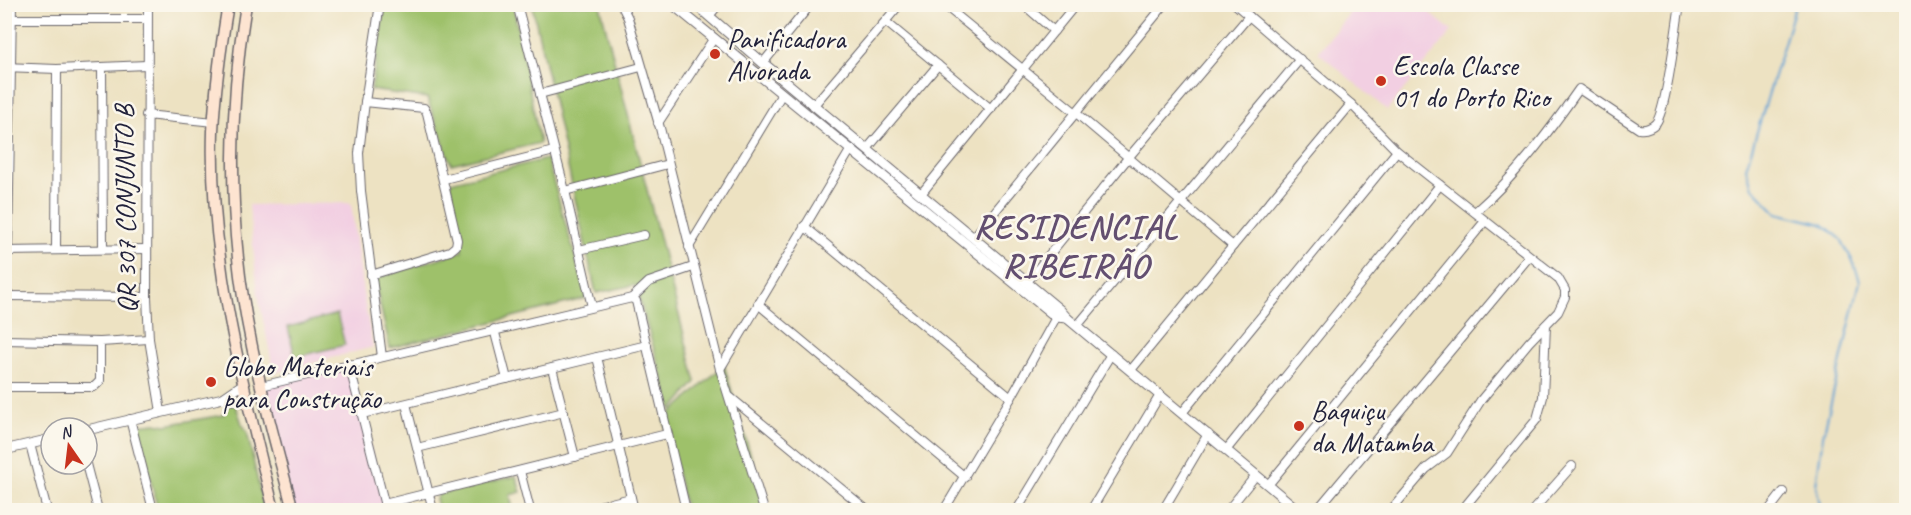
<svg xmlns="http://www.w3.org/2000/svg" width="1911" height="515" font-family="Caveat,sans-serif">
<style>
.built{fill:#f2cfe2}
.green{fill:#9ec16a;stroke:#607252;stroke-width:1.5}
.lines{fill:none;stroke-linecap:round;stroke-linejoin:round}
.stream{stroke:#61a1d4;stroke-width:2}
.minor-casing{stroke:#69656a;stroke-width:10}
.tertiary-casing{stroke:#69656a;stroke-width:11}
.secondary-casing{stroke:#69656a;stroke-width:13}
.minor{stroke:#fff;stroke-width:8}
.tertiary{stroke:#fff;stroke-width:9}
.secondary{stroke:#fde4d1;stroke-width:10}
.poi-dot{fill:#c8321e;stroke:#fbf7ec;stroke-width:2}
.labels{text-anchor:middle;dominant-baseline:central;stroke-width:5;stroke-linejoin:round;paint-order:stroke}
.poi-label{font-size:28px;fill:#22223b;stroke:#fbf7ec;text-anchor:start}
.street-label{font-size:28px;fill:#22223b;stroke:#fbf7ec}
.district-label{font-size:34px;font-weight:bold;letter-spacing:1.5px;fill:#634f70;stroke:#fbf7ec}
</style>
<rect width="100%" height="100%" fill="#fbf7ec"/>
<filter id="ink" filterUnits="userSpaceOnUse"><feTurbulence type="fractalNoise" baseFrequency=".0167" numOctaves="2"/><feDisplacementMap in="SourceGraphic" scale="12" xChannelSelector="R" yChannelSelector="G"/><feConvolveMatrix kernelMatrix="1 2 1 2 8 2 1 2 1" color-interpolation-filters="sRGB"/></filter>
<filter id="wash" filterUnits="userSpaceOnUse"><feTurbulence type="fractalNoise" baseFrequency=".008" numOctaves="4" result="noise"/><feDisplacementMap in="SourceGraphic" scale="24" xChannelSelector="R" yChannelSelector="G"/><feGaussianBlur stdDeviation="1.35" result="paint"/><feColorMatrix in="noise" values="0 0 0 0 0 0 0 0 0 0 0 0 0 0 0 0 0 1.4 0 .05"/><feComposite in="paint" operator="in"/></filter>
<g filter="url(#wash)">
<rect width="100%" height="100%" fill="#ede2c2"/>
<g class="built">
<polygon points="1356,5 1420,5 1452,31 1387,110 1318,52"/>
<polygon points="351,203 364,299 373,347 274,373 258,295 249,205"/>
<polygon points="349,364 386,510 293,510 261,386"/>
</g>
<g class="green">
<polygon points="385,5 513,5 540,143 451,164 427,98 371,90"/>
<polygon points="532,5 600,5 696,382 672,410 635,285 596,293"/>
<polygon points="547,159 587,298 390,348 374,279 462,251 450,182"/>
<polygon points="337,314 345,345 295,357 288,327"/>
<polygon points="724,365 767,510 686,510 664,420"/>
<polygon points="235,403 242,424 247,431 264,510 158,510 137,425 156,423 165,425 223,415 227,404"/>
<polygon points="516,476 521,492 510,495 513,510 439,510 436,499 439,494"/>
</g>
<g class="lines">
<polyline class="stream" points="1796,4 1746,168 1752,187 1777,213 1822,224 1841,239 1854,264 1860,281 1823,436 1816,485 1821,510"/>
</g>
</g>
<g filter="url(#ink)">
<g class="lines">
<g class="minor-casing">
<g id="minor">
<polyline points="148,4 147,297 149,339 161,412"/>
<polyline points="380,4 365,102 359,153 361,191 382,357"/>
<polyline points="517,4 565,191 592,307"/>
<polyline points="621,4 628,18 660,128 720,369 764,510"/>
<polyline points="943,4 1076,113 1233,246 1351,104"/>
<polyline points="1023,4 1054,31"/>
<polyline points="1235,4 1351,104 1397,151 1558,278 1565,290 1565,297 1558,312 1529,342 1481,400 1447,453 1426,469 1391,510"/>
<polyline points="709,16 719,4"/>
<polyline points="4,19 147,19"/>
<polyline points="886,22 991,109"/>
<polyline points="763,63 811,4"/>
<polyline points="4,67 57,69 146,65"/>
<polyline points="102,68 103,249"/>
<polyline points="540,94 641,67"/>
<polyline points="365,102 424,108 427,113 457,240 456,246 450,251 371,275"/>
<polyline points="814,105 900,4"/>
<polyline points="146,115 214,122"/>
<polyline points="658,123 714,38"/>
<polyline points="867,149 938,65"/>
<polyline points="444,179 554,151"/>
<polyline points="565,191 668,164"/>
<polyline points="921,194 1076,4"/>
<path d="M1475,212c41,-36 73,-79 104,-123l60,40c7,1 12,-1 17,-6 11,-15 20,-96 24,-119"/>
<polyline points="804,226 1011,398"/>
<polyline points="974,237 1165,4"/>
<polyline points="689,247 782,94"/>
<polyline points="56,250 57,69"/>
<polyline points="579,250 644,235"/>
<polyline points="4,251 147,249"/>
<polyline points="8,251 12,4"/>
<polyline points="1027,282 1128,158 1249,16"/>
<polyline points="4,296 147,297"/>
<polyline points="632,298 636,301 686,510"/>
<polyline points="758,304 965,477"/>
<polyline points="1077,326 1300,59"/>
<polyline points="494,329 507,379"/>
<polyline points="4,340 100,342"/>
<polyline points="349,364 386,510"/>
<polyline points="552,368 575,457"/>
<polyline points="720,369 851,149"/>
<polyline points="1131,370 1233,246"/>
<polyline points="261,386 632,298 649,282 693,267"/>
<polyline points="4,387 94,387 100,381 100,342 149,339"/>
<polyline points="730,397 867,510"/>
<polyline points="406,404 433,510"/>
<polyline points="1182,413 1397,151"/>
<polyline points="362,414 597,357"/>
<polyline points="130,419 153,510"/>
<polyline points="30,444 47,510"/>
<polyline points="417,448 564,412"/>
<polyline points="1227,449 1440,185"/>
<polyline points="86,464 98,510"/>
<polyline points="520,471 530,510"/>
<polyline points="1268,485 1485,221"/>
<polyline points="384,504 667,434"/>
<polyline points="583,510 631,498"/>
<polyline points="634,510 597,357 647,345"/>
<polyline points="944,510 1011,398 1059,312"/>
<polyline points="1017,510 1111,354"/>
<polyline points="1091,510 1160,395"/>
<polyline points="1163,510 1208,434"/>
<polyline points="1228,510 1256,475"/>
<polyline points="1317,510 1529,257"/>
<polyline points="1462,510 1537,419 1543,397 1546,325"/>
<polyline points="1533,510 1572,466"/>
<polyline points="1769,510 1783,492"/>
</g>
</g>
<g class="tertiary-casing">
<g id="tertiary">
<polyline points="672,4 1056,317 1067,318"/>
<polyline points="695,4 763,63 1060,310 1067,318 1298,510"/>
<polyline points="223,398 247,403"/>
<polyline points="87,430 223,398 242,385"/>
<polyline points="4,450 51,439"/>
</g>
</g>
<g class="secondary-casing">
<g id="secondary">
<path d="M228,4c-7,42 -13,85 -15,127 -4,129 30,255 61,379"/>
<path d="M246,4c-15,90 -17,182 -6,272 10,79 33,157 53,234"/>
</g>
</g>
<use href="#minor" class="minor"/>
<use href="#tertiary" class="tertiary"/>
<use href="#secondary" class="secondary"/>
</g>
</g>
<g class="poi-dot">
<circle cx="715" cy="54" r="6"/>
<circle cx="1381" cy="81" r="6"/>
<circle cx="211" cy="382" r="6"/>
<circle cx="1299" cy="426" r="6"/>
</g>
<g class="labels">
<g class="poi-label">
<text x="727" y="38">Panificadora<tspan x="727" dy="32">Alvorada</tspan></text>
<text x="1393" y="65">Escola Classe<tspan x="1393" dy="32">01 do Porto Rico</tspan></text>
<text x="223" y="366">Globo Materiais<tspan x="223" dy="32">para Construção</tspan></text>
<text x="1311" y="410">Baquiçu<tspan x="1311" dy="32">da Matamba</tspan></text>
</g>
<g class="street-label">
<text transform="translate(125 209) rotate(-91)">QR 307 CONJUNTO B</text>
</g>
<g class="district-label">
<text x="1076" y="226">RESIDENCIAL<tspan x="1076" dy="39">RIBEIRÃO</tspan></text>
</g>
</g>
<rect width="1911" height="515" fill="none" stroke="#fbf7ec" stroke-width="24"/>
<g transform="translate(69 446) rotate(346)"><circle r="28" fill="#fbf7ec" stroke="#a4a2a5" stroke-width="1.5"/>
<path d="M0-4.5L10 22L0 15L-10 22Z" fill="#c8321e"/>
<text y="-9" font-size="16" font-weight="bold" text-anchor="middle" fill="#22223b">N</text>
</g>
</svg>
